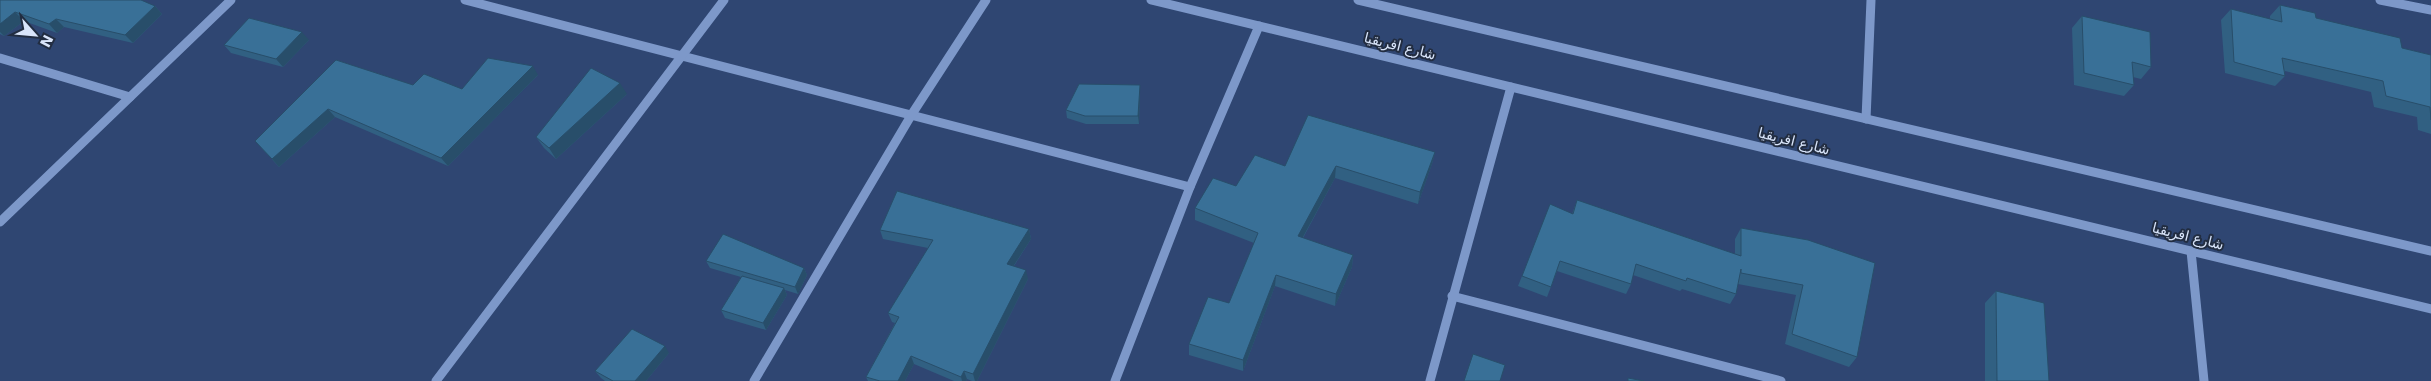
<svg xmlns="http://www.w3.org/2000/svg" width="2431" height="381" font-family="'DejaVu Sans','Noto Sans Arabic',sans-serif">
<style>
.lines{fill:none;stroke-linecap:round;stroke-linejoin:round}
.minor{stroke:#7d98c9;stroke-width:9}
.wall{fill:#316082}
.shaded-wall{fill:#284e6a}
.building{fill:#397097;stroke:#284e6a}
.labels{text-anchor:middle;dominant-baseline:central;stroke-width:4;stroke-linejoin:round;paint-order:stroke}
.street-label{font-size:14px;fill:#d9e5fa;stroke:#222d41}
</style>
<rect width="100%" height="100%" fill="#2f4672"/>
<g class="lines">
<g class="minor">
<polyline points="465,0 1190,187"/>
<polyline points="1151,0 2431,309"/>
<polyline points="1358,0 2431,251"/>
<polyline points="2380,0 2431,10"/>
<polyline points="0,58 130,97"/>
<polyline points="1866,119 1871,0"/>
<polyline points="0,222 231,0"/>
<polyline points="2191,251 2204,381"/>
<polyline points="1452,296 1781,381"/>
<polyline points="436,381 724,0"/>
<polyline points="754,381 912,114 986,0"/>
<polyline points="1115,381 1190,187 1259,26"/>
<polyline points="1430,381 1511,87"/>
</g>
</g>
<g class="wall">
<polygon points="0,0 155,6 162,14 133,43 64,27 57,33 24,21 4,36 0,34"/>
<polygon points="2280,5 2402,48 2431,55 2431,134 2418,130 2417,117 2374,107 2371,92 2285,71 2285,76 2275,86 2225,73 2221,20 2231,9 2270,19 2270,16"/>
<polygon points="2082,16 2151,67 2141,79 2133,77 2134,85 2124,96 2074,85 2072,28"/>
<polygon points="309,40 283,67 231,53 224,45"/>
<polygon points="336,60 413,85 462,89 538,75 448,166 335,117 279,167 255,141"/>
<polygon points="1140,85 1140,93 1139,124 1086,124 1067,118 1066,110"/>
<polygon points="627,94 556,159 544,148 536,137"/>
<polygon points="1435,152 1432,164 1418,204 1335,178 1303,238 1353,255 1352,267 1335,306 1275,286 1243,371 1189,355 1189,344 1229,303 1254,243 1195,220 1195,208 1236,186 1285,166"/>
<polygon points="1577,200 1735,254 1735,239 1741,228 1808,240 1857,357 1849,367 1785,344 1796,295 1738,284 1736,294 1730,304 1682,289 1680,291 1633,275 1631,284 1626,294 1557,271 1547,297 1518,286 1522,276 1572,214"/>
<polygon points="1029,229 1031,239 1014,266 1028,279 977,381 972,381 967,379 966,381 954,381 914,364 905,381 868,381 866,377 895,323 892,322 888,313 928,248 883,239 880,230"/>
<polygon points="706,261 804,268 807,275 798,294 785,290 787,295 766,330 725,318 721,310 741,277 710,268"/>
<polygon points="1996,291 2049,381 1985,381 1985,303"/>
<polygon points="669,353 646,381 605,381 601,378 595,371"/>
</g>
<g class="shaded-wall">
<polygon points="155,6 162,14 133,43 125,35"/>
<polygon points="15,12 24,21 4,36 0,32 0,24"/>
<polygon points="56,19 64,27 57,33 49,24"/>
<polygon points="302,32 309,40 283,67 276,59"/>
<polygon points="533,66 538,75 448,166 441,158"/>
<polygon points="620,83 627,94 556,159 549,148"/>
<polygon points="1140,85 1140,93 1139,124 1138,116"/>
<polygon points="328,109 335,117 279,167 272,159"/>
<polygon points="1435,152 1432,164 1418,204 1420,192"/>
<polygon points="1336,166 1335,178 1297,248 1298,236"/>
<polygon points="1029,229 1031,239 1009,273 1007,264"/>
<polygon points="1353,255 1352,267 1335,306 1336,294"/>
<polygon points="804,268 807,275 798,294 795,287"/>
<polygon points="1026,270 1028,279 977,381 975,381 973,374"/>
<polygon points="1276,275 1275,286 1243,371 1243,360"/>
<polygon points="784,288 787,295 766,330 763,323"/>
<polygon points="665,346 669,353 646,381 635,381"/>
<polygon points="911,356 914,364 905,381 898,381"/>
<polygon points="964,371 967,379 966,381 962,381 961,377"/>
</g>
<g class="building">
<polygon points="0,0 141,0 155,6 125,35 56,19 49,24 15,12 0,24"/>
<polygon points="2280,5 2315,13 2316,18 2400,38 2402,48 2431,55 2431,120 2430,107 2386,96 2383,81 2282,58 2285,76 2234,62 2231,9 2282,22"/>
<polygon points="2082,16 2150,32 2151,67 2132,62 2134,85 2084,73"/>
<polygon points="249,18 302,32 276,59 224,45"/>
<polygon points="488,58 533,66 441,158 328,109 272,159 255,141 336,60 413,85 424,74 462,89"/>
<polygon points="591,68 620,83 549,148 536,137"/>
<polygon points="1079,84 1140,85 1138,116 1085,116 1066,110"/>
<polygon points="1308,115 1435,152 1420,192 1336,166 1298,236 1353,255 1336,294 1276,275 1243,360 1189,344 1208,297 1229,303 1258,233 1195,208 1213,178 1236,186 1255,155 1285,166"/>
<polygon points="897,191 1029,229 1007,264 1026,270 973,374 964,371 961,377 911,356 898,381 880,381 866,377 899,317 888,313 933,240 880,230"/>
<polygon points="1577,200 1741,256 1741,228 1808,240 1875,263 1857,357 1792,334 1803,285 1741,273 1741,269 1736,294 1687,278 1686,281 1636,264 1631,284 1560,261 1551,287 1522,276 1550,204 1573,214"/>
<polygon points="723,234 804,268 795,287 706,261"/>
<polygon points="742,276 784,288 763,323 721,310"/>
<polygon points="1996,291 2044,303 2049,381 1997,381"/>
<polygon points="632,329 665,346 635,381 613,381 595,371"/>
<polygon points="1473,354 1505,365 1500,381 1464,381"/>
<polygon points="1628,378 1644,381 1628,381"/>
</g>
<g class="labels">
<g class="street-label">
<text transform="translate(1400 46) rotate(14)">شارع افريقيا</text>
<text transform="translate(1794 141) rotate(14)">شارع افريقيا</text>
<text transform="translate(2188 236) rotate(14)">شارع افريقيا</text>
</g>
</g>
<g transform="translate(35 35) rotate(117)" stroke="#222d41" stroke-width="4" paint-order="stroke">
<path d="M0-4L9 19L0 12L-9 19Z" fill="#d9e5fa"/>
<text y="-8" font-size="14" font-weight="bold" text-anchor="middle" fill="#d9e5fa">N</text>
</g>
</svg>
